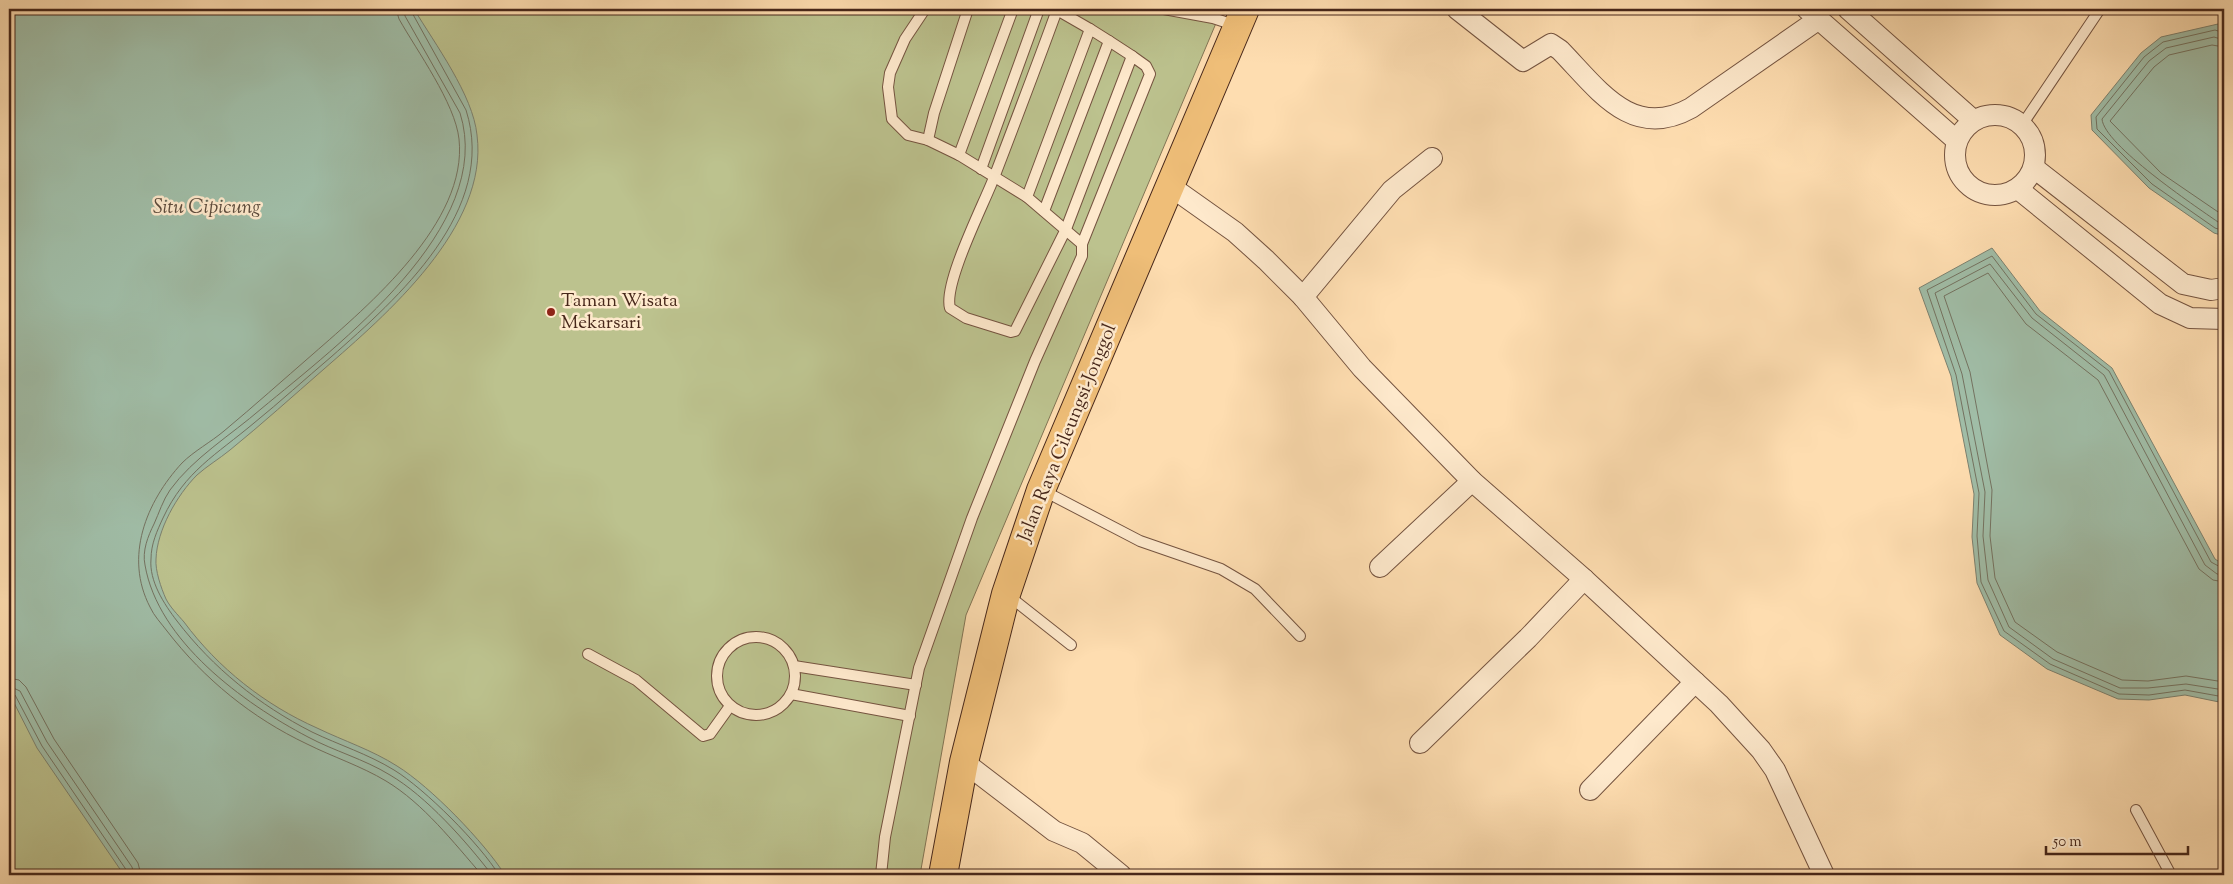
<svg xmlns="http://www.w3.org/2000/svg" width="2233" height="884" font-family="'Sorts Mill Goudy',serif">
<style>
.green{fill:#bcc28e;stroke:#827454}
.water{fill:#a0bda7;stroke:#7c816f}
.lines{fill:none;stroke-linecap:round;stroke-linejoin:round}
.shore{stroke:#747260;stroke-width:1}
.lane-casing{stroke:#755440;stroke-width:12}
.street-casing{stroke:#755440;stroke-width:22}
.primary-casing{stroke:#47271a;stroke-width:30}
.lane{stroke:#fee9cc;stroke-width:10}
.street{stroke:#fee9cc;stroke-width:20}
.primary{stroke:#efbe78;stroke-width:28}
.poi-dot{fill:#8f2418;stroke:#fee9cc;stroke-width:2}
.labels{text-anchor:middle;dominant-baseline:central;stroke-width:5;stroke-linejoin:round;paint-order:stroke}
.poi-label{font-size:19px;fill:#47271a;stroke:#fee9cc;text-anchor:start}
.street-label{font-size:19px;fill:#47271a;stroke:#fee9cc}
.water-label{font-size:20px;font-style:italic;fill:#5d4c3d;stroke:#fee9cc}
</style>
<rect width="100%" height="100%" fill="#feddb0"/>
<filter id="stains"><feTurbulence type="fractalNoise" baseFrequency=".004" numOctaves="4"/><feColorMatrix values="0 0 0 0 .2 0 0 0 0 .09 0 0 0 0 .02 0 0 0 .5 -.17"/></filter>
<radialGradient id="worn" r=".72"><stop offset=".6" stop-color="#630" stop-opacity="0"/><stop offset="1" stop-color="#630" stop-opacity=".3"/></radialGradient>
<polygon class="green" points="9,9 1222,9 966,615 920,875 9,875"/>
<g class="water">
<path d="M9,9h405c21,35 59,86 63,126 12,92 -91,180 -153,234 -31,27 -62,55 -94,81 -11,9 -23,16 -33,25 -20,20 -40,55 -41,84 -1,11 5,29 10,40 4,8 12,16 18,23 34,46 81,83 133,106 27,13 55,22 80,38 34,21 87,76 108,109h-381l-87,-127 -28,-55z"/>
<polygon points="2218,24 2224,30 2224,236 2214,233 2149,188 2092,130 2091,115 2141,53 2161,37"/>
<polygon points="1992,248 2040,311 2112,368 2215,559 2224,565 2224,703 2185,695 2149,700 2118,699 2047,669 2000,635 1977,583 1972,537 1974,494 1951,376 1919,288"/>
</g>
<g class="lines">
<g class="shore">
<path d="M396,9l3,10c18,32 56,84 60,120 9,83 -90,166 -146,215 -30,26 -59,52 -89,77 -13,11 -30,20 -42,32 -36,39 -58,94 -32,144 4,9 11,16 17,24 37,48 85,87 140,113 26,13 54,22 79,37 38,23 67,61 96,94"/>
<path d="M404,9l1,7 55,97c36,114 -122,232 -199,296 -30,26 -68,49 -91,81 -7,10 -11,23 -16,34 -6,12 -12,27 -9,41 13,76 98,138 163,172 26,14 56,22 82,38 36,21 76,66 102,100"/>
<path d="M410,9l56,101c32,100 -68,188 -135,247 -26,22 -51,45 -77,66 -38,32 -69,48 -91,95 -6,13 -12,26 -12,41 -2,22 13,45 26,62 36,47 82,84 135,111 27,13 56,22 82,38 31,19 86,74 105,105"/>
<polyline points="2224,33 2215,30 2163,42 2144,57 2096,117 2097,129 2152,184 2215,228 2224,231"/>
<path d="M2224,40l-10,-3 -48,11 -17,13 -47,58c2,26 93,87 116,103l6,2"/>
<polyline points="2224,47 2212,45 2169,55 2154,67 2110,121 2161,173 2224,216"/>
<polyline points="2224,569 2211,562 2109,371 2036,314 1992,256 1927,290 1956,375 1979,493 1977,536 1981,582 2004,631 2050,664 2119,694 2149,695 2185,690 2224,697"/>
<polyline points="2224,575 2217,574 2205,565 2104,375 2032,318 1990,264 1935,293 1962,374 1985,492 1983,536 1988,580 2009,627 2053,659 2120,688 2148,688 2186,684 2224,690"/>
<polyline points="2224,582 2213,580 2199,569 2098,380 2026,324 1988,273 1944,296 1970,372 1992,490 1990,536 1995,578 2015,622 2057,652 2122,680 2148,681 2186,676 2224,682"/>
<polyline points="9,678 19,680 26,687 54,739 138,863 141,875"/>
<polyline points="9,686 20,691 47,742 132,867 134,875"/>
<polyline points="9,692 15,695 42,746 127,871 128,875"/>
</g>
<g class="lane-casing">
<g id="lane">
<polyline points="925,9 905,39 890,73 888,87 892,119 908,135 928,140 959,155 1027,197 1082,244"/>
<polyline points="1164,9 1213,18 1237,26"/>
<polyline points="2022,125 2100,9"/>
<polyline points="928,140 934,113 968,9"/>
<polyline points="959,155 1013,9"/>
<polyline points="981,169 1039,9"/>
<polyline points="1027,197 1090,29 1109,41"/>
<polyline points="1044,211 1109,41 1132,56"/>
<polyline points="1042,490 1140,541 1221,569 1255,589 1300,636"/>
<polyline points="1009,596 1071,645"/>
<circle cx="756" cy="676" r="39"/>
<polyline points="588,654 636,680 703,736 710,734 730,706"/>
<polyline points="794,666 916,685"/>
<polyline points="791,694 910,716"/>
<polyline points="2136,810 2171,875"/>
<path d="M881,875l4,-38 34,-169 53,-150 63,-157 47,-105v-12l68,-170 -4,-8 -14,-10 -66,173 -51,102 -4,1 -45,-14 -16,-10c-7,-25 35,-106 45,-133 21,-55 42,-110 62,-165l33,19"/>
</g>
</g>
<g class="street-casing">
<g id="street">
<path d="M1457,9l66,52 28,-17 9,6c38,39 72,91 131,58l128,-89"/>
<polyline points="1807,9 1956,140"/>
<polyline points="1848,9 1973,120"/>
<circle cx="1995" cy="155" r="40"/>
<polyline points="2034,168 2183,284 2211,290 2224,288"/>
<polyline points="1170,186 1235,232 1266,260 1303,297 1362,368 1472,481 1584,579 1719,704 1761,750 1775,770 1824,875"/>
<polyline points="2018,189 2160,304 2190,318 2224,319"/>
<polyline points="1303,297 1392,190 1432,158"/>
<polyline points="1380,567 1472,481"/>
<polyline points="1420,743 1528,638 1584,579"/>
<polyline points="964,762 1054,831 1082,843 1121,875"/>
<polyline points="1590,790 1695,682"/>
</g>
</g>
<g class="primary-casing">
<polyline id="primary" points="943,875 964,762 1006,594 1041,490 1245,9"/>
</g>
<use href="#lane" class="lane"/>
<use href="#street" class="street"/>
<use href="#primary" class="primary"/>
</g>
<circle class="poi-dot" cx="551" cy="312" r="5"/>
<g class="labels">
<g class="poi-label">
<text x="561" y="301">Taman Wisata<tspan x="561" dy="22">Mekarsari</tspan></text>
</g>
<g class="street-label">
<text transform="translate(1068 433) rotate(-68)">Jalan Raya Cileungsi-Jonggol</text>
</g>
<g class="water-label">
<text x="207" y="208">Situ Cipicung</text>
</g>
</g>
<rect width="2233" height="884" fill="none" stroke="#feddb0" stroke-width="30"/>
<rect x="10" y="10" width="2213" height="864" fill="none" stroke="#47271a" stroke-width="2.5"/>
<rect x="15" y="15" width="2203" height="854" fill="none" stroke="#47271a"/>
<path d="M2046 846v8h142v-8" fill="none" stroke="#47271a" stroke-width="2.5"/>
<text x="2053" y="846" font-size="15" fill="#47271a" stroke="#fee9cc" stroke-width="4" paint-order="stroke">50 m</text>
<rect width="100%" height="100%" filter="url(#stains)"/>
<rect width="100%" height="100%" fill="url(#worn)"/>
</svg>
